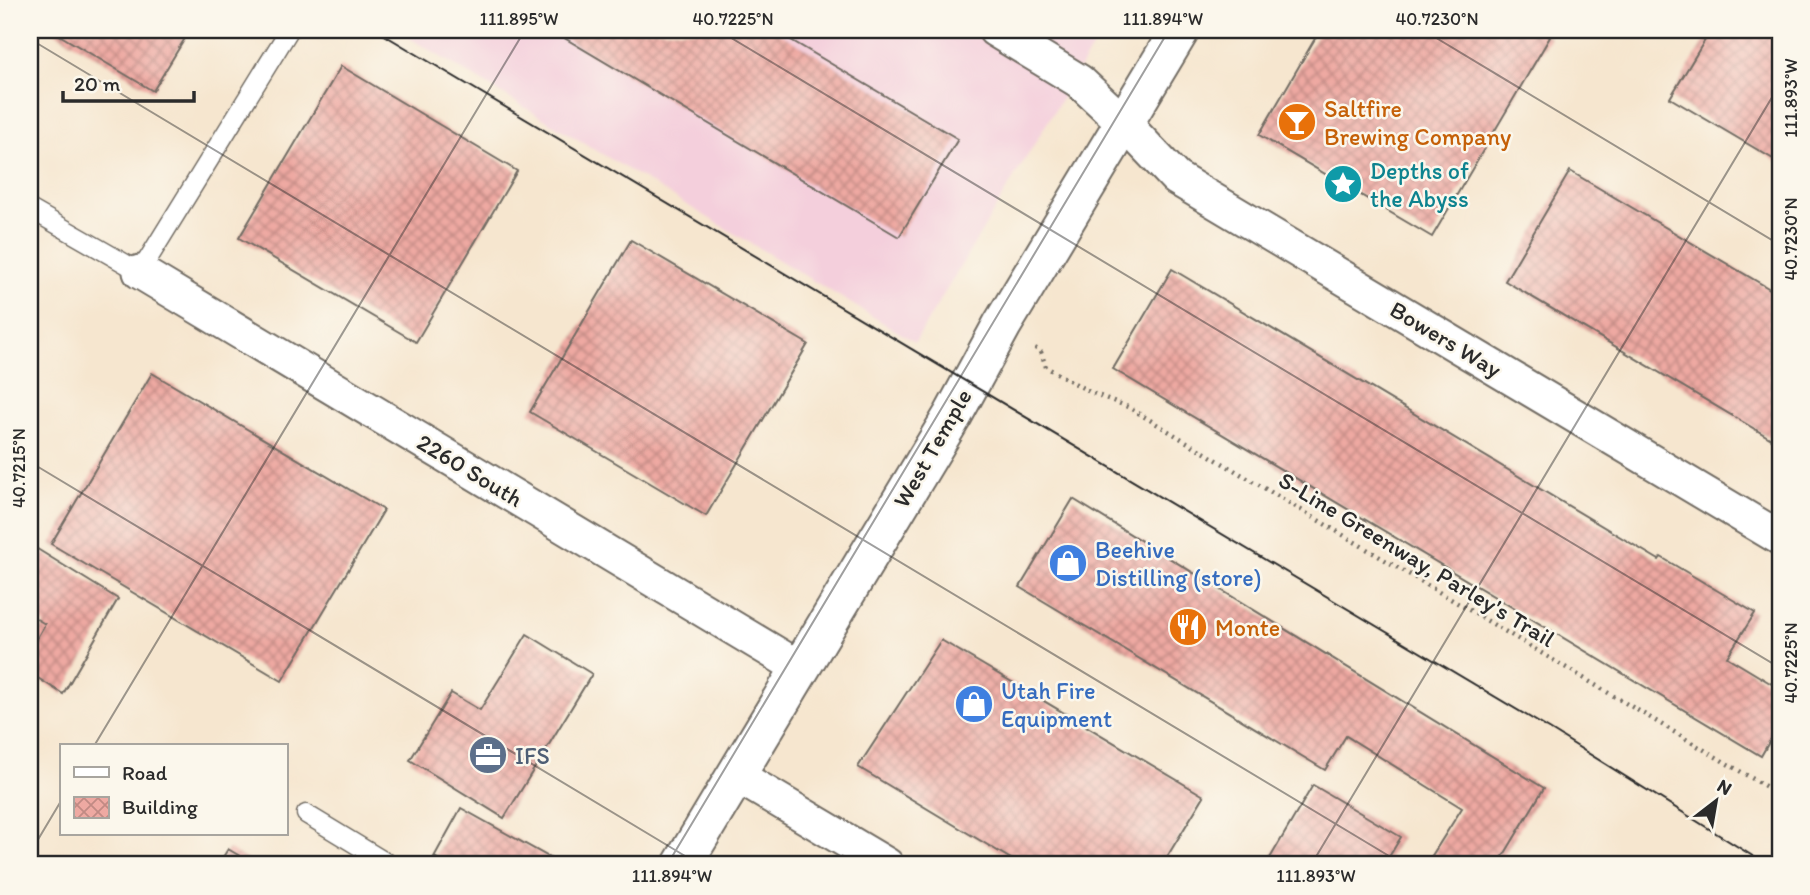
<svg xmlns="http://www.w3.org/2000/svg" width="1810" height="895" font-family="Itim,sans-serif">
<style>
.built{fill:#f4cfdc}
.building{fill:url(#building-cross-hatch)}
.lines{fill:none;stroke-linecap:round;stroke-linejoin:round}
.lane-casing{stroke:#726c64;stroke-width:21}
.street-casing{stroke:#726c64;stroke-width:37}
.secondary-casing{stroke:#726c64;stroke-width:42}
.path{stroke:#726c64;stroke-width:4.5;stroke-dasharray:2 5;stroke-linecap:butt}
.lane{stroke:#fff;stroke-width:18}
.street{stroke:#fff;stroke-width:33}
.secondary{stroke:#fff;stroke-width:38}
.tram{stroke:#2b2b2b;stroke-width:2}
.ticks{fill:none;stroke:#2b2b2b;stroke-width:2;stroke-opacity:0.45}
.labels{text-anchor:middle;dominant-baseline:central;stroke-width:5;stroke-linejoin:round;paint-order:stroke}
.food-label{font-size:24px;fill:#c56008;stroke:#fbf7ec;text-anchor:start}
.culture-label{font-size:24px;fill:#0d838f;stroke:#fbf7ec;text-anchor:start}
.street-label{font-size:24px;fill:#2b2b2b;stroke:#fbf7ec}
.shop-label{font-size:24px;fill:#366cbe;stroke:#fbf7ec;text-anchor:start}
.service-label{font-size:24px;fill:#4e5e75;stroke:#fbf7ec;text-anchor:start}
.neatline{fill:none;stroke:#2b2b2b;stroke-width:2.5}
.ticks-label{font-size:18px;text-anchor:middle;fill:#2b2b2b}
</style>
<defs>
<pattern id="building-cross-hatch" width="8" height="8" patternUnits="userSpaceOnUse" patternTransform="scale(1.75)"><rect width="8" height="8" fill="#eea9a2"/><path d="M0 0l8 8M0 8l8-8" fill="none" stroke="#c18a84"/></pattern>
</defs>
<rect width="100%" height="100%" fill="#fbf7ec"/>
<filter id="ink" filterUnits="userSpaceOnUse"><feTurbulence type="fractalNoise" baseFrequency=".0143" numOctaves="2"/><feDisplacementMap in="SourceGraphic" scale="14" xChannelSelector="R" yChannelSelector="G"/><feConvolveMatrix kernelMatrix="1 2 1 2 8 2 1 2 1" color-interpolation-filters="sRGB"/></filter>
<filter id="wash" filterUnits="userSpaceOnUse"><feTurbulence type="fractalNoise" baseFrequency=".00686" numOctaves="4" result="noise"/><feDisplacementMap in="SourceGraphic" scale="28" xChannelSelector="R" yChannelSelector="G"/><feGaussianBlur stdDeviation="1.57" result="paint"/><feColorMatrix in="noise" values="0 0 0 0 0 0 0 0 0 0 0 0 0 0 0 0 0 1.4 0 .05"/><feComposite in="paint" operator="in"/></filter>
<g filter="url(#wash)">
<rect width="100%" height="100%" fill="#f6e6cf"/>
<polygon class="built" points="396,30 1103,30 915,342"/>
<g id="blocks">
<g class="building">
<polygon points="51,30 190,30 153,91"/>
<polygon points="551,30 774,30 958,139 899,237"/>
<polygon points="1320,30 1538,30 1550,37 1432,237 1259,135"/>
<polygon points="1711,30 1780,30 1780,163 1670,98"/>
<polygon points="341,66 517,171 416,342 239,238"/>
<polygon points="1570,171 1780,295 1780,444 1505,281"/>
<polygon points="631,240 808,344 706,516 530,412"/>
<polygon points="1172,269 1659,560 1661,557 1755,613 1727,657 1780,689 1780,723 1761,756 1113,369"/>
<polygon points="152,373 384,510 282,681 51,544"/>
<polygon points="1073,499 1544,788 1498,865 1426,865 1462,808 1346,736 1325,770 1020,587"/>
<polygon points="34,547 118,599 63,694 30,673 30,650 45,624 30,615 30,553"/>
<polygon points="527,634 592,674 504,818 410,760 451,693 480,710"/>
<polygon points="941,640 1204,796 1162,865 1021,865 858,767"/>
<polygon points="1313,785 1401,837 1384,865 1266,865"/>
<polygon points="461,808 552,859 549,865 449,865 434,857"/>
<polygon points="228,849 255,865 218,865"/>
</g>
</g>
</g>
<g filter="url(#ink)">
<use href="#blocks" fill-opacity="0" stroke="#726c64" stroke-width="2"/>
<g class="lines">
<g class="lane-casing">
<g id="lane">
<polyline points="30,209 140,272 288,32"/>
<polyline points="306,814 390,865"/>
</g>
</g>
<g class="street-casing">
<g id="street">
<polyline points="995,30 1079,81 1124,123 1176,178 1780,538"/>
<polyline points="140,272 800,668"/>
<polyline points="736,775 887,865"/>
</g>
</g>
<g class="secondary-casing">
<polyline id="secondary" points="682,865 953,415 1002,325 1180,30"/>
</g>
<polyline class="path" points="1035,348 1041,352 1046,367 1090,392 1128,407 1780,795"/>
<use href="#lane" class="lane"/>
<use href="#street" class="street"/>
<use href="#secondary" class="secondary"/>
<polyline class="tram" points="376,30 1551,730 1767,865"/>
</g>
</g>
<path class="ticks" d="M718,30l1062,638M1423,30l357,215M30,39l1374,826M30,462l670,403M94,746l431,-716M30,853l31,-52M667,865l502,-835M1311,865l469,-781"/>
<defs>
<g id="bar-disc" transform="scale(2.0125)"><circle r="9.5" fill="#e8710a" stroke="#fbf7ec"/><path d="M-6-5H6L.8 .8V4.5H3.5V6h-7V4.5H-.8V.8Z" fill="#fff"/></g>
<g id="sight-disc" transform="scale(2.0125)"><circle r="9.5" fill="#0f9aa8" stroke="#fbf7ec"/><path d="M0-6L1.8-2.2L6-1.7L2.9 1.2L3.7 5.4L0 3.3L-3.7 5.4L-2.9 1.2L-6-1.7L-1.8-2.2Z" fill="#fff"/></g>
<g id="shop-disc" transform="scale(2.0125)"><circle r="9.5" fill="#3f7fe0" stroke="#fbf7ec"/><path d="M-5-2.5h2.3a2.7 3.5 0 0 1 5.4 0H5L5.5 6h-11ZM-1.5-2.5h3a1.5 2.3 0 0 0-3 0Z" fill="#fff"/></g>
<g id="restaurant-disc" transform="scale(2.0125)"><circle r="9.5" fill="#e8710a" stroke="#fbf7ec"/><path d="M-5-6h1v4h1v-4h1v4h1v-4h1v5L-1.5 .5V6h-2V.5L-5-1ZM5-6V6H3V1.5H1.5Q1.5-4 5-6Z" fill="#fff"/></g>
<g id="office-disc" transform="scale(2.0125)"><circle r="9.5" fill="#5c6f8a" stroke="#fbf7ec"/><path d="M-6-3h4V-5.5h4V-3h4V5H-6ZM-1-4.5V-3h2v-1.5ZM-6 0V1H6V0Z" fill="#fff"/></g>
</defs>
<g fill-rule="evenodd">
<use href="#bar-disc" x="1297" y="122"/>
<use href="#sight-disc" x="1343" y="184"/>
<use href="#shop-disc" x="1068" y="563"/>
<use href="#restaurant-disc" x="1188" y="627"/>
<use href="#shop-disc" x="974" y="704"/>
<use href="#office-disc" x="488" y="755"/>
</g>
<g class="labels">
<g class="food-label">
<text x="1324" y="108">Saltfire<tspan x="1324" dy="28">Brewing Company</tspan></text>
<text x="1215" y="627">Monte</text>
</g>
<g class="culture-label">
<text x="1370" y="170">Depths of<tspan x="1370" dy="28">the Abyss</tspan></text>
</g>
<g class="street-label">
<text transform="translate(1446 339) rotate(31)">Bowers Way</text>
<text transform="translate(932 448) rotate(-60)">West Temple</text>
<text transform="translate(470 470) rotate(31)">2260 South</text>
<text transform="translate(1417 559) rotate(31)">S-Line Greenway, Parley's Trail</text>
</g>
<g class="shop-label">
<text x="1095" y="549">Beehive<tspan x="1095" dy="28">Distilling (store)</tspan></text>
<text x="1001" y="690">Utah Fire<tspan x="1001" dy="28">Equipment</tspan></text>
</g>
<g class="service-label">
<text x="515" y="755">IFS</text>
</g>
</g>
<rect width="1810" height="895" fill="none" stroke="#fbf7ec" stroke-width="77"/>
<rect x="60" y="744" width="228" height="91" fill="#fbf7ec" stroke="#a8a59f" stroke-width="2"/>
<rect x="74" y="767" width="35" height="10" fill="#ffffff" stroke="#a8a59f" stroke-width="2"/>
<text x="122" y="780" font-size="21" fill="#2b2b2b">Road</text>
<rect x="74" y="797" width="35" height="21" fill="url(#building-cross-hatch)" stroke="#a8a59f" stroke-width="2"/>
<text x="122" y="814" font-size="21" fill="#2b2b2b">Building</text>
<g transform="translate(1716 801) rotate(31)" stroke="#fbf7ec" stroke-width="5" paint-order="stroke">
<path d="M0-5L12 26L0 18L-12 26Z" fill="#2b2b2b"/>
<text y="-10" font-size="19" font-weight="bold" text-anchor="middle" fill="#2b2b2b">N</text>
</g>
<path d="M63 91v10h131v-10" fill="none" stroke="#2b2b2b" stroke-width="3.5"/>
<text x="74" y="91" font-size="21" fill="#2b2b2b" stroke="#fbf7ec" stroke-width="5" paint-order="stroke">20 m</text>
<rect x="38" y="38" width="1734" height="818" class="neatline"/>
<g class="ticks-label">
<text x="519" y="25">111.895°W</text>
<text x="733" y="25">40.7225°N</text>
<text x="1163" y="25">111.894°W</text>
<text x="1437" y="25">40.7230°N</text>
<text transform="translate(1791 98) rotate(-90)" y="6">111.893°W</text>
<text transform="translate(1791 239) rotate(-90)" y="6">40.7230°N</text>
<text transform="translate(19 468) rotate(-90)" y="6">40.7215°N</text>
<text transform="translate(1791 663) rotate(-90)" y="6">40.7225°N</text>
<text x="672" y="882">111.894°W</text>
<text x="1316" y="882">111.893°W</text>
</g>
</svg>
